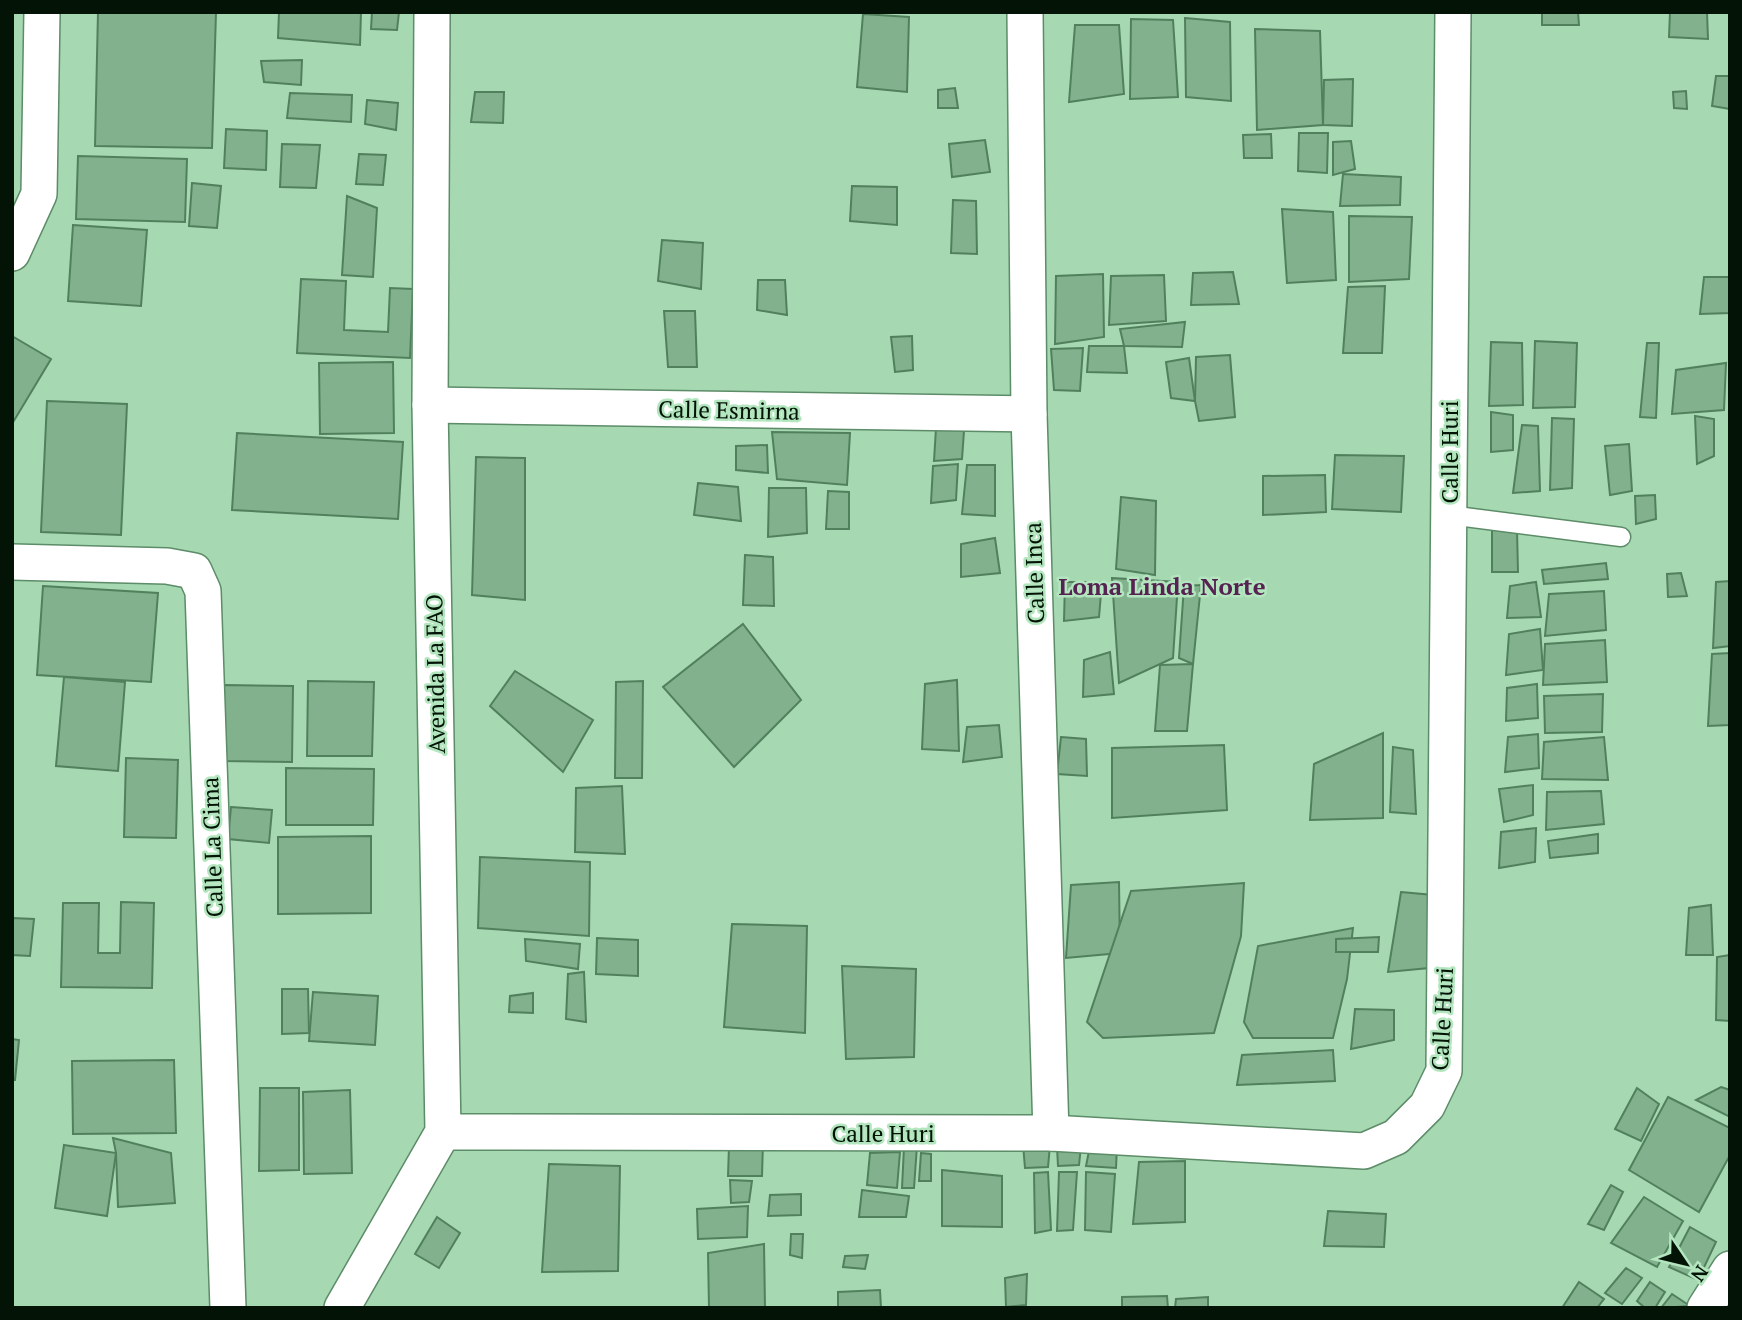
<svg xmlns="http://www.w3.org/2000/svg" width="1742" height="1320" font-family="'PT Serif',serif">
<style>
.building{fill:#81b28d;stroke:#51805d;stroke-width:2}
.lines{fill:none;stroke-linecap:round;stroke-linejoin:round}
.service-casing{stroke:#5c8c68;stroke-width:21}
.minor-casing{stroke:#5c8c68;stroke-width:38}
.service{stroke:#fff;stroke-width:18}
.minor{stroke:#fff;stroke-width:35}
.labels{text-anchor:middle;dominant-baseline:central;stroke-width:5;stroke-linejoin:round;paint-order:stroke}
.street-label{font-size:23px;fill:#031407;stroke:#b3e6be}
.neighbourhood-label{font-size:24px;font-weight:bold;fill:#562251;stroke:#b3e6be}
</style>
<rect width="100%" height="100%" fill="#a6d8b2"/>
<g class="building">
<polygon points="98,12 216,12 212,148 95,146"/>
<polygon points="279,12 361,12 360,45 278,38"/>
<polygon points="372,12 399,12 397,30 371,29"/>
<polygon points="1542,12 1578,12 1579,25 1542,25"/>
<polygon points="1670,12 1707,12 1708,39 1669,37"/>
<polygon points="863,14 909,17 907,92 857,87"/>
<polygon points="1185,18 1230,22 1231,101 1186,97"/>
<polygon points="1131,19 1173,20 1178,97 1130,99"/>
<polygon points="1075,25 1119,25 1124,94 1069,102"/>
<polygon points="1255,29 1320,31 1323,125 1257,130"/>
<polygon points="302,60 301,85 264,82 261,61"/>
<polygon points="1716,76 1730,76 1730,109 1712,106"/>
<polygon points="1353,79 1352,126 1323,125 1324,80"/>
<polygon points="955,88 958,108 938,108 938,90"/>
<polygon points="1686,91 1687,109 1674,108 1673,92"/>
<polygon points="475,92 504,92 503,123 471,122"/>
<polygon points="290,93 352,95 351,122 287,118"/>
<polygon points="367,100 398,103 396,130 365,124"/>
<polygon points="226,129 267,131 266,170 224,168"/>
<polygon points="1299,133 1328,133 1327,173 1298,171"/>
<polygon points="1271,134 1272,158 1244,158 1243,135"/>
<polygon points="985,140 990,172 952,177 949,144"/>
<polygon points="1351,141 1355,169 1333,175 1333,142"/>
<polygon points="282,144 320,145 316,188 280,187"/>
<polygon points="359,154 386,155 383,185 356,184"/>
<polygon points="78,156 187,159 185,222 76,219"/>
<polygon points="1343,174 1401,177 1400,205 1340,206"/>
<polygon points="192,183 221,186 217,228 189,226"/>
<polygon points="852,186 897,187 897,225 850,221"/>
<polygon points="347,196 377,208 373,277 342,275"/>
<polygon points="953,200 976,201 977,254 951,253"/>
<polygon points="1282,209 1333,212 1336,280 1287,283"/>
<polygon points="1349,216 1412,217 1409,279 1349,282"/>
<polygon points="73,225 147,230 141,306 68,301"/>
<polygon points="662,240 703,243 701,289 658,281"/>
<polygon points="1233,272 1239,304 1191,305 1193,273"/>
<polygon points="1103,274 1104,337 1055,344 1056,276"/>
<polygon points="1164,275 1166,321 1109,325 1111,276"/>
<polygon points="1704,277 1730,277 1730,313 1700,314"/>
<polygon points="301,279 346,281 344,330 388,332 390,288 413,289 410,358 297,353"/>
<polygon points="758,280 785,280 787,315 757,310"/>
<polygon points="1385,286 1382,353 1343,353 1348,287"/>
<polygon points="664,311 695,311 697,367 668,367"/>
<polygon points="1185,322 1182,347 1124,346 1120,329"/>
<polygon points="12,336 51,359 12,424"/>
<polygon points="912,336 913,370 895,372 891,337"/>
<polygon points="1535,341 1577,343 1575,407 1533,408"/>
<polygon points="1491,342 1522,343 1523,405 1489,406"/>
<polygon points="1647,343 1659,343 1656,418 1640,417"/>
<polygon points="1089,346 1124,346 1127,373 1087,372"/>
<polygon points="1083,348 1080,391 1054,390 1051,349"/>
<polygon points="1230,355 1235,417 1199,421 1195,401 1196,357"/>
<polygon points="1189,358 1195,401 1171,398 1166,362"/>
<polygon points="393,362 394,433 320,434 319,363"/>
<polygon points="1726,363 1724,410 1672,414 1676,370"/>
<polygon points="47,401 127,404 121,535 41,532"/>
<polygon points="1491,412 1513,415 1513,450 1491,452"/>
<polygon points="1695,416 1714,419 1714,456 1697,464"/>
<polygon points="1552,418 1574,419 1572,488 1550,490"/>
<polygon points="1522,425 1538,426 1540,491 1513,493"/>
<polygon points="936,428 964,431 962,459 934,461"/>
<polygon points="772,432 850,433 847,485 777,479"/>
<polygon points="237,433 403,442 398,519 232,510"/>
<polygon points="1629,444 1632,491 1610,495 1605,446"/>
<polygon points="767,445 768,473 736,470 736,446"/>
<polygon points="1335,455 1404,456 1401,512 1332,509"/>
<polygon points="476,457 525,458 525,600 472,595"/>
<polygon points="958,464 956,500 931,503 933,466"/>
<polygon points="967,465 995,465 995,516 962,514"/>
<polygon points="1325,475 1326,512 1263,515 1263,476"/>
<polygon points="698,483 738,487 741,521 694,515"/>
<polygon points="769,488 806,488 807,533 768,537"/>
<polygon points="828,491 849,492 849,529 826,529"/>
<polygon points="1655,495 1656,519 1636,524 1635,496"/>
<polygon points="1121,497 1156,501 1155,575 1116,569"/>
<polygon points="1492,529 1517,530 1518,572 1492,572"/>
<polygon points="995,538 1000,573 961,577 961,544"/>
<polygon points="745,555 773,557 774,606 743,605"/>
<polygon points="1606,563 1608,579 1544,584 1542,570"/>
<polygon points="1681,573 1687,596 1668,597 1667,574"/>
<polygon points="1112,578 1178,582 1173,658 1119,683"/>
<polygon points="1730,581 1730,646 1713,648 1716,582"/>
<polygon points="1065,582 1102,582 1099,617 1064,621"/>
<polygon points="1536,582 1541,617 1507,618 1510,586"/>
<polygon points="1201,585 1193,664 1179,658 1184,586"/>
<polygon points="43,586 158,593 151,682 37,675"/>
<polygon points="1604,591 1606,630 1545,636 1549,594"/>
<polygon points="743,624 801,700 734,767 663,687"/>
<polygon points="1540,629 1543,670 1506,675 1509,634"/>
<polygon points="1605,640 1607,682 1543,685 1545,644"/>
<polygon points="1110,652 1114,694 1083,697 1084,660"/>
<polygon points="1730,653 1730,725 1708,726 1712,654"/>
<polygon points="1193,664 1187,731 1155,731 1160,665"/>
<polygon points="515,671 593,720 563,772 490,706"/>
<polygon points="64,677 125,682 118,771 56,766"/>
<polygon points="957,680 959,751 922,749 925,684"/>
<polygon points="308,681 374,682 372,756 307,756"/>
<polygon points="643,681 642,778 615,778 616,682"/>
<polygon points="1537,684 1538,718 1506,721 1507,688"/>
<polygon points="224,685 293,686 292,762 223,761"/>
<polygon points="1603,694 1602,732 1545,733 1544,696"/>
<polygon points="999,725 1002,757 963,762 967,727"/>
<polygon points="1383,733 1383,818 1310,820 1314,764"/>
<polygon points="1538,734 1539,768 1505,772 1508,737"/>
<polygon points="1061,737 1086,739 1087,776 1057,774"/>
<polygon points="1604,737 1608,780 1542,779 1544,742"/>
<polygon points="1224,745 1227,810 1112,818 1112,748"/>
<polygon points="1393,747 1413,750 1416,814 1390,812"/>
<polygon points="126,758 178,760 176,838 124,837"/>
<polygon points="286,768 374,769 373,825 286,825"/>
<polygon points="1533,785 1533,815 1504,822 1499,789"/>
<polygon points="622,786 625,854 575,852 576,788"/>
<polygon points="1601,791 1604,824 1546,830 1547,792"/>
<polygon points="231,807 272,810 269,843 228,839"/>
<polygon points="1536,828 1535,862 1499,868 1501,832"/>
<polygon points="1598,834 1598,853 1550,858 1548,841"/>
<polygon points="371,836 371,913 278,914 278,837"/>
<polygon points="480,857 590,862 589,936 478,928"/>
<polygon points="1119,882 1120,953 1066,958 1071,885"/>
<polygon points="1244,883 1241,936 1214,1033 1103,1038 1087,1022 1131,891"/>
<polygon points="1401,892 1433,895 1429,968 1388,972"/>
<polygon points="121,902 154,903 152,988 61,987 63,903 99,903 98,953 120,953"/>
<polygon points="1711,905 1713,955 1686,955 1689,908"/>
<polygon points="12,918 34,919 30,956 12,955"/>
<polygon points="732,924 807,926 805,1033 724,1027"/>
<polygon points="1353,928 1347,979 1333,1038 1253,1038 1244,1022 1258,946"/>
<polygon points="1379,937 1378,952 1336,952 1336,939"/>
<polygon points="597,938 638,940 638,976 596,974"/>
<polygon points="525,939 580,944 578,969 526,961"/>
<polygon points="1730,955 1730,1021 1716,1020 1717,957"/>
<polygon points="842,966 916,969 914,1057 846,1059"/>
<polygon points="584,972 586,1022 566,1019 568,974"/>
<polygon points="282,989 308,989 309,1033 282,1034"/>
<polygon points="313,992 378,996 375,1045 309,1041"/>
<polygon points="533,993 533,1013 509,1012 510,996"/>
<polygon points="1355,1009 1394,1010 1394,1040 1351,1049"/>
<polygon points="12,1039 19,1040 15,1080 12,1080"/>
<polygon points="1333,1050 1335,1081 1237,1085 1242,1055"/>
<polygon points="174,1060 176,1133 73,1134 72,1061"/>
<polygon points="1721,1087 1730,1090 1730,1117 1696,1100"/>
<polygon points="260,1088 299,1088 299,1170 259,1171"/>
<polygon points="1637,1088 1659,1104 1641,1141 1615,1129"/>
<polygon points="350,1090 352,1173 304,1174 303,1092"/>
<polygon points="1668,1097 1730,1128 1730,1155 1699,1212 1629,1170"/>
<polygon points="113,1138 171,1153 175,1203 118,1207 116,1153"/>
<polygon points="763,1142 762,1176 728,1176 729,1146"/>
<polygon points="1023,1144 1050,1145 1048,1167 1025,1168"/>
<polygon points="64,1145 116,1153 107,1216 55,1208"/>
<polygon points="917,1146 914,1188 902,1188 904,1147"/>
<polygon points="1081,1146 1079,1165 1058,1166 1057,1147"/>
<polygon points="1090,1146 1117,1146 1116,1168 1086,1166"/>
<polygon points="900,1152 897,1188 867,1185 870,1153"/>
<polygon points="921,1153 931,1154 931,1181 919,1181"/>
<polygon points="1185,1161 1185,1222 1133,1224 1139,1162"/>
<polygon points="549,1164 620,1166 618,1271 542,1272"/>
<polygon points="942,1170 1002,1176 1002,1227 942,1226"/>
<polygon points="1048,1172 1051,1230 1035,1233 1034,1173"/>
<polygon points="1059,1172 1077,1172 1073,1230 1057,1231"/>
<polygon points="1086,1172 1115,1174 1111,1232 1085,1230"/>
<polygon points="730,1180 752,1181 749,1202 731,1203"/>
<polygon points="1611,1185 1623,1192 1604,1230 1588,1224"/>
<polygon points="862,1190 909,1196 906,1217 859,1217"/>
<polygon points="801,1194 801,1215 768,1216 770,1195"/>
<polygon points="1644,1197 1683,1221 1657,1267 1611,1243"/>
<polygon points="748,1206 747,1237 698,1239 697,1209"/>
<polygon points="1328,1211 1386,1214 1384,1247 1324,1246"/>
<polygon points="437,1217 460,1233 439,1268 415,1254"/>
<polygon points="1690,1227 1716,1242 1698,1280 1669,1267"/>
<polygon points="791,1234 803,1234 802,1258 790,1255"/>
<polygon points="764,1244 765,1308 709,1308 708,1253"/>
<polygon points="868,1255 865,1269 843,1267 845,1256"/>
<polygon points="1626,1268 1642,1278 1622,1304 1605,1293"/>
<polygon points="1027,1274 1026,1305 1006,1307 1005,1278"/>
<polygon points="1579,1282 1604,1299 1597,1308 1562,1308"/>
<polygon points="1650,1282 1665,1292 1655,1308 1645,1308 1637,1301"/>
<polygon points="880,1290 881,1308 838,1308 838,1292"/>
<polygon points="1672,1294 1690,1306 1661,1308"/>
<polygon points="1167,1296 1168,1308 1122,1308 1122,1297"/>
<polygon points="1208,1297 1208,1308 1175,1308 1176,1299"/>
</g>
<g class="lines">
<g class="service-casing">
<polyline id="service" points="1449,515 1621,537"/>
</g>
<g class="minor-casing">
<g id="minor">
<polyline points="1025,12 1029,414 1051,1133"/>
<polyline points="12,253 39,194 42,12"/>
<polyline points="430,405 1029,414"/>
<polyline points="12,562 167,566 194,571 203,591 228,1308"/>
<polyline points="443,1132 1051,1133 1364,1151 1396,1137 1427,1106 1444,1071 1453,12"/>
<polyline points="342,1308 443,1132 430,405 432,12"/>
<polyline points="1705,1308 1730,1269"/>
</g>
</g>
<use href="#service" class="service"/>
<use href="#minor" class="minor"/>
</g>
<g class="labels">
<g class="street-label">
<text transform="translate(729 410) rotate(1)">Calle Esmirna</text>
<text transform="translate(1449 452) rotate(-90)">Calle Huri</text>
<text transform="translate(1034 573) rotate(-92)">Calle Inca</text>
<text transform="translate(435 674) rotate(-91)">Avenida La FAO</text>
<text transform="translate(212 847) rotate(-92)">Calle La Cima</text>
<text transform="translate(1442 1019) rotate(-87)">Calle Huri</text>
<text x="883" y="1133">Calle Huri</text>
</g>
<g class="neighbourhood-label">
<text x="1162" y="586">Loma Linda Norte</text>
</g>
</g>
<rect width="1742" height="1320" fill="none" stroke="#031407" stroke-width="28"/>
<g transform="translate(1686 1264) rotate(125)" stroke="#b3e6be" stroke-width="5" paint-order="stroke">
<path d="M0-5L12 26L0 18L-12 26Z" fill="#031407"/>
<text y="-10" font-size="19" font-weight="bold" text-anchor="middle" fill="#031407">N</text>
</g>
</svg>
